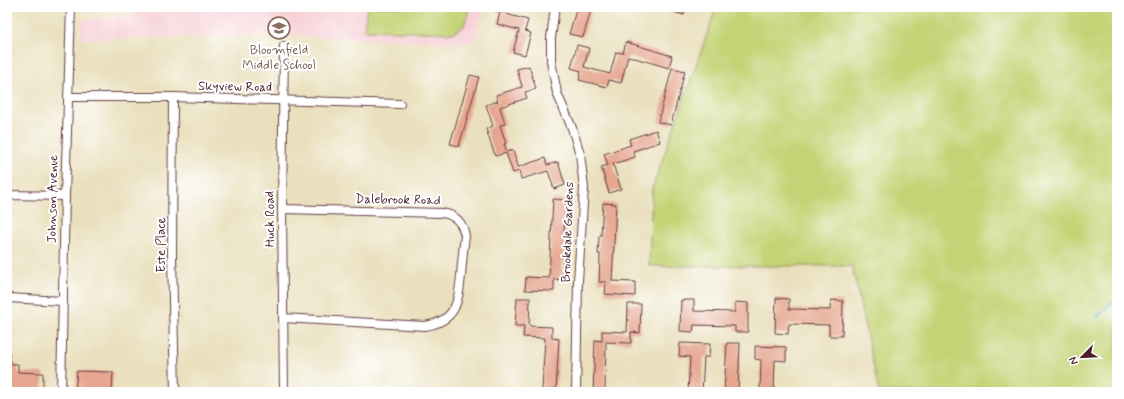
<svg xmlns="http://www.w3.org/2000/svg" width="1124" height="399" font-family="Mynerve,sans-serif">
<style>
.built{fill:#f7cfd5}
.green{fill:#c4d375;stroke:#877950}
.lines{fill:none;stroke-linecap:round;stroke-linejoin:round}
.stream{stroke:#48aac7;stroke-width:2.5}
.building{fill:#e6a68f}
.street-casing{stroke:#623c41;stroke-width:10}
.street{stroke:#fff;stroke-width:8}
.labels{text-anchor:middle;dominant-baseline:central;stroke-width:4;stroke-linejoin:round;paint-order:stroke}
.education-label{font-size:13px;fill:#785e54;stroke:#fff}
.street-label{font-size:13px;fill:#4a1f2b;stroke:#fff}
</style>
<rect width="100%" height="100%" fill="#fff"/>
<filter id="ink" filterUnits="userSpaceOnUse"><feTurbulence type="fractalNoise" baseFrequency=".025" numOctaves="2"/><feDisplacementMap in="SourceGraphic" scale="8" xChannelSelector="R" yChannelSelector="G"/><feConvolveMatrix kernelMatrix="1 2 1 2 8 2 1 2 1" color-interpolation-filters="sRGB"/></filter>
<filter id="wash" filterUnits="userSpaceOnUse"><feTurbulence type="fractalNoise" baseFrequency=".012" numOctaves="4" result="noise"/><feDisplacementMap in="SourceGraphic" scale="16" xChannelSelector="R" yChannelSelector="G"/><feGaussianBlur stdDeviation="0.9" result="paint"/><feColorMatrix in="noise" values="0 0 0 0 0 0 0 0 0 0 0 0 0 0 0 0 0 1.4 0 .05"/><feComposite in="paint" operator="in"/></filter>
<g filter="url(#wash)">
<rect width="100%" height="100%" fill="#eae0bd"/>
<polygon class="built" points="132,7 485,7 473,43 314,37 286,35 80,39 81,20 132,16"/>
<g class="green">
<polygon points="367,7 470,7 464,26 453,33 364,30"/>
<polygon points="716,7 1117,7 1117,392 879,392 852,266 649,266 652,189 712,20"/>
</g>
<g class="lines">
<polyline class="stream" points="1097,317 1111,303 1117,302"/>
</g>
<g id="blocks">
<g class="building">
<polygon points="495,7 508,7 506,14 528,20 525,31 531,33 525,55 513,52 519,30 497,24 500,12 495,11"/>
<polygon points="577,7 592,7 583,37 569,34"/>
<polygon points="655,7 686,7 684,15"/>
<polygon points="626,42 672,56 669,68 628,56 621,83 609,80 607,87 579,80 581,71 571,68 577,45 589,48 584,67 610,74 616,52 623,53"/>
<polygon points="529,66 536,89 525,92 527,98 500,107 505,124 500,125 506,144 504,144 507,152 513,150 518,167 545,158 547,165 558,162 565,185 554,189 548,171 521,179 519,171 513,173 506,153 495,156 486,129 493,126 486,105 498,101 496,95 522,87 517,69"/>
<polygon points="672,68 685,71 671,125 658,122"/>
<polygon points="470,75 479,77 459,146 450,144"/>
<polygon points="656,130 660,142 633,151 635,157 613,164 621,189 609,193 601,167 608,165 604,154 631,145 629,139"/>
<polygon points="553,199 566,200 564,233 567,233 566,252 563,252 562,280 554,279 554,291 525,290 526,277 549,278"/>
<polygon points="603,203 616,204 612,281 635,282 635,296 605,294 606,282 599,282 600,254 598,254 599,236 601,236"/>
<polygon points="517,298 530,298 529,326 552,327 552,338 559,339 556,391 542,390 545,338 523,337 524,326 515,326"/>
<polygon points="776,298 789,299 789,309 830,310 831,300 843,301 842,336 829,336 829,325 789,324 788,334 775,333"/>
<polygon points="681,300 694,300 694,311 735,312 735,302 748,303 748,332 735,332 735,326 694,325 693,332 680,331"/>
<polygon points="628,304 641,304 640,333 631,332 631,343 606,342 605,392 593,392 595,340 602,341 602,331 627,332"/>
<polygon points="680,343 710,344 709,357 704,357 702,392 688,392 690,357 679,356"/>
<polygon points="727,343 740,343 738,392 724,392"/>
<polygon points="755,346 786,347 786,361 775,360 774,392 760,392 761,360 755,359"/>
<polygon points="7,353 10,354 11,364 18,364 18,372 43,373 43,392 7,392"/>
<polygon points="77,371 113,372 112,392 75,392"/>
</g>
</g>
</g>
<g filter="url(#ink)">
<use href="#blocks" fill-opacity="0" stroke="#623c41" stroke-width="1"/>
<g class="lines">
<g class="street-casing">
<g id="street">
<polyline points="555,7 551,38 551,61 557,93 572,128 580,154 584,188 578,281 576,392"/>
<polyline points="284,46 282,209 284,392"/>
<polyline points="68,97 173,97 400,104"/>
<polyline points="173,97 172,256 175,392"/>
<polyline points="7,195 65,196"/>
<path d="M282,209l160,4c14,2 21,10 23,23 -2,14 -3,27 -4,40 -3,27 -5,45 -36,50l-142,-8"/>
<polyline points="7,298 63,301"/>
<polyline points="61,392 65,196 71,7"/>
</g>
</g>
<use href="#street" class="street"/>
</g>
</g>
<defs>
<g id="school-ring" transform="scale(1.15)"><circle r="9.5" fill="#fff" stroke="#8d6e63" stroke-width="1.5"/><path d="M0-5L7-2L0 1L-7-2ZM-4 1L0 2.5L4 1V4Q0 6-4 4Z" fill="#8d6e63"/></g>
</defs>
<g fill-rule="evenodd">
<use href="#school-ring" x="279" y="28"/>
</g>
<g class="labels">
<g class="education-label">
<text x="279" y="50">Bloomfield<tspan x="279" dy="15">Middle School</tspan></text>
</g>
<g class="street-label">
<text transform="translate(235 87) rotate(1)">Skyview Road</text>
<text transform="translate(53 199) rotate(-89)">Johnson Avenue</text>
<text transform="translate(398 200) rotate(1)">Dalebrook Road</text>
<text transform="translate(270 219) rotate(-90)">Huck Road</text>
<text transform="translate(568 232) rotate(-88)">Brookdale Gardens</text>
<text transform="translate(161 245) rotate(-90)">Este Place</text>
</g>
</g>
<rect width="1124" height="399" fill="none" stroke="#fff" stroke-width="24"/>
<g transform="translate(1082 357) rotate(246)" stroke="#ffffff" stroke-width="3" paint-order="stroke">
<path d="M0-3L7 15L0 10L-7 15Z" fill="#4a1f2b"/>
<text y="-6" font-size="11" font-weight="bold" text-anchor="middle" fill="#4a1f2b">N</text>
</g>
</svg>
